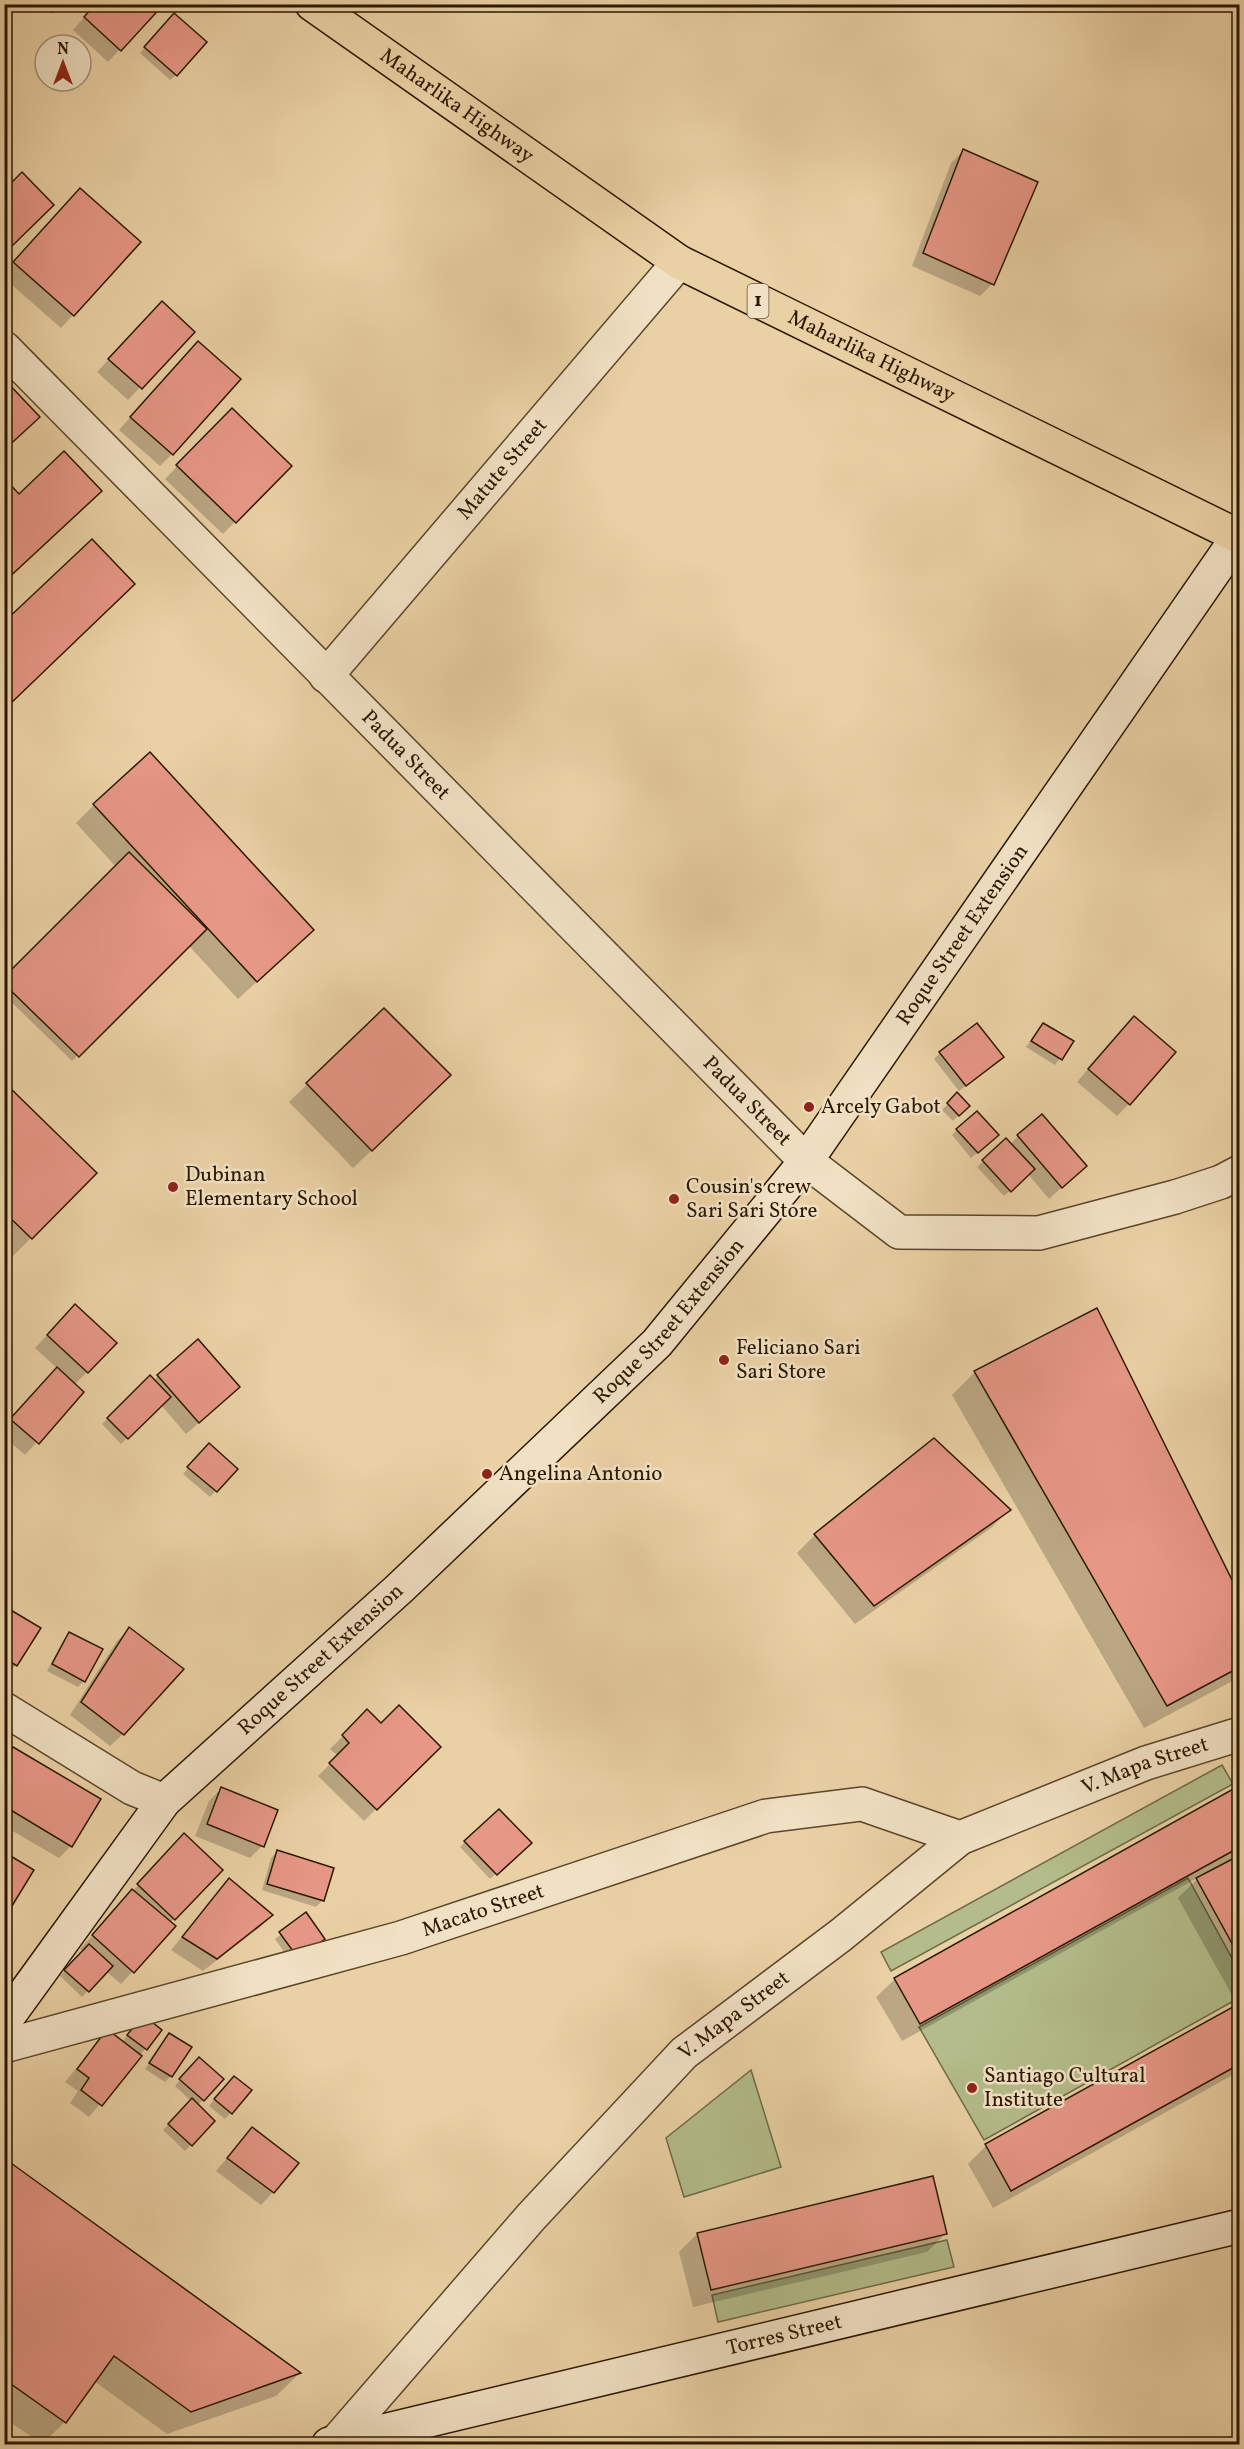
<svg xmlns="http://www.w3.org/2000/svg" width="1244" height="2449" font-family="Vollkorn,serif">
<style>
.green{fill:#b3bc8a;stroke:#6f6a45;stroke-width:1.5}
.shadow{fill:#0003}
.building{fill:#e79786;stroke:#2b1800;stroke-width:1.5}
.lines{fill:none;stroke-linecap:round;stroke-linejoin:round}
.street-casing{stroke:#5b4629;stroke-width:36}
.secondary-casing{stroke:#2b1800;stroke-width:36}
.primary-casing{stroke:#2b1800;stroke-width:36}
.street{stroke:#f1e1c4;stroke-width:33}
.secondary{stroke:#f1e1c4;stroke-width:33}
.primary{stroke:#ead1a5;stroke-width:33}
.poi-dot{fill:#8f2418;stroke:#f1e1c4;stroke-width:2}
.labels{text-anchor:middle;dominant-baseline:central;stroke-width:5;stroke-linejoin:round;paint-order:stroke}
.shield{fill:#f1e1c4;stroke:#66543b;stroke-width:1.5}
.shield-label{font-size:20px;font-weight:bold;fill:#2b1800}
.street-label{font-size:21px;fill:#2b1800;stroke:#f1e1c4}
.poi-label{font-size:21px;fill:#2b1800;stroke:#f1e1c4;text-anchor:start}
</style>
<rect width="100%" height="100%" fill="#ead1a5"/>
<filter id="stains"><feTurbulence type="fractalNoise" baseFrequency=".00333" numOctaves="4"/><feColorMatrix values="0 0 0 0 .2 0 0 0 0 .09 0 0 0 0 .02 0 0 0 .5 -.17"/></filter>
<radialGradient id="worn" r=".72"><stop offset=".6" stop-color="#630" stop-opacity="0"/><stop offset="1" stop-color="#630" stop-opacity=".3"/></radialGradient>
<g class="green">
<polygon points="1222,1765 1233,1784 891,1971 881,1952"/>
<polygon points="1188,1878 1239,1971 1239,1998 984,2140 919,2027"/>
<polygon points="751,2070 781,2167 684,2197 666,2138"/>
<polygon points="947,2240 954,2267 718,2322 712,2295"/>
</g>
<g class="shadow">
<polygon points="43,4 63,4 51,14"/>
<polygon points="96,4 162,4 108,62 73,30"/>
<polygon points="168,21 176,75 170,80 140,53"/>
<polygon points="963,151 992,284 980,296 912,266 951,163"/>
<polygon points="4,192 52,205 4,252"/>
<polygon points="68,203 73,315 61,328 4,278 4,273"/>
<polygon points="150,315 193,332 128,400 97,372"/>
<polygon points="186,355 172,454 160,466 119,430"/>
<polygon points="232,410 290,466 223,534 165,479"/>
<polygon points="94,805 294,948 238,999 188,945 72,1061 4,995 4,979 116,867 76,823"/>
<polygon points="384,1010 431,1093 353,1168 289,1102"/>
<polygon points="1043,1024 1072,1042 1055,1065 1026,1047"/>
<polygon points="1122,1030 1129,1104 1117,1116 1077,1082"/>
<polygon points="940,1053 996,1062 959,1091 934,1059"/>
<polygon points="4,1084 95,1173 13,1256 4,1247"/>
<polygon points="957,1094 968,1106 953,1121 942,1110"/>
<polygon points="957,1130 991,1141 971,1158 952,1135"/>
<polygon points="1018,1136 1085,1166 1049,1199 1028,1174 1004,1196 977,1167 1006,1140 1010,1145"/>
<polygon points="1096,1310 1240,1600 1240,1677 1144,1728 952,1395 975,1372"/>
<polygon points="63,1318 87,1372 74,1385 82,1392 25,1455 4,1437 4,1426 57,1368 35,1348"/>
<polygon points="158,1376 226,1399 186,1434 161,1405 121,1444 102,1424 150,1377 153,1381"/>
<polygon points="934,1440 1009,1510 991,1528 855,1624 797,1553 815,1535"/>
<polygon points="203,1451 236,1469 210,1497 183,1474"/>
<polygon points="4,1607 16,1665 4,1676"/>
<polygon points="130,1629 123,1734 110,1746 70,1715 117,1641"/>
<polygon points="70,1634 84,1681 78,1687 47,1671 64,1639"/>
<polygon points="367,1712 381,1725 439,1747 364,1821 318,1776 338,1756 330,1749"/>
<polygon points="13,1749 71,1846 59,1858 4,1826 4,1758"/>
<polygon points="221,1789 262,1846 250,1858 195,1836 209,1801"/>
<polygon points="1240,1799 1240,1854 1238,1856 1240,1856 1240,2071 993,2208 968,2164 986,2146 1238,2006 1178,1898 1199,1877 902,2041 876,1997 895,1979"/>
<polygon points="465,1842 524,1849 490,1879 460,1847"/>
<polygon points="172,1848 221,1870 170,1923 133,1971 121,1984 106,1971 82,1997 60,1976 84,1951 80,1949"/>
<polygon points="277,1852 332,1869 322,1901 316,1907 262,1890 271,1858"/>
<polygon points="229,1880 271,1916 259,1928 203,1971 171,1950"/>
<polygon points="306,1915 292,1963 275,1939"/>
<polygon points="137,2023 160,2031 89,2117 70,2103 78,2091 65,2082 107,2031 122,2042"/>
<polygon points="169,2034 171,2076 165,2082 145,2069"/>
<polygon points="193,2065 203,2100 197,2106 213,2121 185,2151 163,2130 191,2101 175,2086"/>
<polygon points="228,2083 249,2091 225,2119 209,2106"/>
<polygon points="252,2129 273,2192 261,2205 216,2171"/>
<polygon points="4,2160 299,2374 276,2396 167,2434 94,2381 65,2422 42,2444 4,2418"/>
<polygon points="697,2234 945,2234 927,2252 693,2307 679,2252"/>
</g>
<g class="building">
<polygon points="95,4 164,4 121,51 84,17"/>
<polygon points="174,13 207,42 177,76 144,47"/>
<polygon points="963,149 1038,182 994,285 923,253"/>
<polygon points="22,172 54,205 12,246 4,238 4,190"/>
<polygon points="80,188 141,242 74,316 13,262"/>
<polygon points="162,301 195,332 142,389 108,359"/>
<polygon points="198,341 241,379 173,455 130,417"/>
<polygon points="4,379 40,417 4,450"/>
<polygon points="232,408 292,466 236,523 176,465"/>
<polygon points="64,451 102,491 4,582 4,478 19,494"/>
<polygon points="92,539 135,584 9,705 4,700 4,622"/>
<polygon points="150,752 314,930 257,982 93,804"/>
<polygon points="129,852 207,929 79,1057 4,984 4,977"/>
<polygon points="384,1008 451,1075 372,1151 306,1083"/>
<polygon points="1134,1016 1176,1052 1130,1105 1088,1069"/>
<polygon points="977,1023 1004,1057 966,1086 939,1052"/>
<polygon points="1043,1023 1074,1041 1062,1060 1031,1041"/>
<polygon points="4,1082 97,1173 32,1239 4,1212"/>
<polygon points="957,1092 970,1106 959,1116 947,1103"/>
<polygon points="977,1111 999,1135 978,1153 956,1129"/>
<polygon points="1042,1114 1087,1166 1062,1188 1017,1135"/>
<polygon points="1006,1138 1035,1169 1011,1192 982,1160"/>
<polygon points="75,1304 117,1343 88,1373 47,1335"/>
<polygon points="1097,1308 1240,1596 1240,1667 1167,1706 974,1371"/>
<polygon points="198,1339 240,1387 199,1423 157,1375"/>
<polygon points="57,1367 84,1392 39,1444 10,1419"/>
<polygon points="150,1375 171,1397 128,1439 107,1418"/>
<polygon points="934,1438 1011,1510 874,1606 814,1534"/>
<polygon points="209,1443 238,1469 217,1492 187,1467"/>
<polygon points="4,1606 41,1628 17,1666 4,1658"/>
<polygon points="129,1627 184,1669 124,1735 81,1702"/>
<polygon points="69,1632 103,1649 85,1682 52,1664"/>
<polygon points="399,1705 441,1747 377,1810 329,1763 349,1743 342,1735 367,1709 381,1723"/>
<polygon points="13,1747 101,1799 72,1847 4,1806 4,1761"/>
<polygon points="221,1787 278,1810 264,1847 207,1824"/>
<polygon points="1235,1788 1240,1796 1240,1847 920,2024 894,1978"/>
<polygon points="499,1809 532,1843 497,1875 464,1841"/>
<polygon points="184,1833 223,1870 175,1920 137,1884"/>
<polygon points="277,1850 334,1868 324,1901 267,1884"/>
<polygon points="4,1852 34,1870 4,1919"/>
<polygon points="1240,1855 1240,1958 1196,1878"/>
<polygon points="229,1878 273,1915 217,1959 182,1937"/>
<polygon points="132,1889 176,1926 134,1973 92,1935"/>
<polygon points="306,1912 325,1939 298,1958 279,1932"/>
<polygon points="89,1944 113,1966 89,1992 64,1970"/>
<polygon points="1240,2003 1240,2064 1011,2191 985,2144"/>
<polygon points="143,2015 162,2030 147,2050 127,2035"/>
<polygon points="107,2029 142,2056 102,2106 81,2090 89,2078 77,2069"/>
<polygon points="169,2033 192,2047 172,2077 149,2063"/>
<polygon points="199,2057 224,2079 204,2101 179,2079"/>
<polygon points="234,2076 252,2090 232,2114 214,2099"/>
<polygon points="192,2098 215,2121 192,2146 168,2124"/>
<polygon points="252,2127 299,2163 274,2193 227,2158"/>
<polygon points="4,2158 301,2373 191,2412 114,2356 66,2423 4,2379 4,2282 7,2279 4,2278"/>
<polygon points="933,2176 947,2234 711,2290 697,2233"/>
</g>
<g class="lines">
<g class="street-casing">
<g id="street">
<path id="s1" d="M4,348l802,813 93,71 140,1 136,-36 46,-15 19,-10"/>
<path id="s2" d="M326,676l353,-414"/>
<polyline points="4,1709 132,1788 164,1801"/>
<path id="s3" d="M4,2046l397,-108 365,-122 96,-12 98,34"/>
<path id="s4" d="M335,2443l196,-226 153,-164 157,-118 119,-97 186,-75 94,-29"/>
</g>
</g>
<g class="secondary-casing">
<g id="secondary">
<path id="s5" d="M4,2022l160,-221 236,-213 257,-245 149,-182 434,-627"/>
<path id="s6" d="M329,2444l911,-218"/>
</g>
</g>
<g class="primary-casing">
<g id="primary">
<path id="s7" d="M312,4l367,258 561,275"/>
</g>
</g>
<use href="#street" class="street"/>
<use href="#secondary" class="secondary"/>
<use href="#primary" class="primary"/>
</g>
<g class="poi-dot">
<circle cx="809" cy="1107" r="6"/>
<circle cx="173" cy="1187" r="6"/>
<circle cx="674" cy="1199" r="6"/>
<circle cx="724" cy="1360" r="6"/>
<circle cx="487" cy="1474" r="6"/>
<circle cx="972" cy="2088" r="6"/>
</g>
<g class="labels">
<rect class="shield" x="747.5" y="284" width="21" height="34" rx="4.5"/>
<g class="shield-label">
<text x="758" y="301">1</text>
</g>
<g class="street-label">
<text stroke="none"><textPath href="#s7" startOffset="177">Maharlika Highway</textPath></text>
<text stroke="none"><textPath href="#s7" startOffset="663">Maharlika Highway</textPath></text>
<text stroke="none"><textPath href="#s2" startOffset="272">Matute Street</textPath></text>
<text stroke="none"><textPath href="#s1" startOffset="572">Padua Street</textPath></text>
<text stroke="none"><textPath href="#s5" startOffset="1456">Roque Street Extension</textPath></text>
<text stroke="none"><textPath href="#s1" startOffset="1058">Padua Street</textPath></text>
<text stroke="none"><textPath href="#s5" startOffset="970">Roque Street Extension</textPath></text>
<text stroke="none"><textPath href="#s5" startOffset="484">Roque Street Extension</textPath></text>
<text stroke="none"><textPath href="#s4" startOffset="1072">V. Mapa Street</textPath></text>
<text stroke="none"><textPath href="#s3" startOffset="498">Macato Street</textPath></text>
<text stroke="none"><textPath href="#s4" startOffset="586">V. Mapa Street</textPath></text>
<text stroke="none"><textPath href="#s6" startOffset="468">Torres Street</textPath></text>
</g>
<g class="poi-label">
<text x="821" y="1107">Arcely Gabot</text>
<text x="185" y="1175">Dubinan<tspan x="185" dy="24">Elementary School</tspan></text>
<text x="686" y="1187">Cousin's crew<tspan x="686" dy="24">Sari Sari Store</tspan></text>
<text x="736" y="1348">Feliciano Sari<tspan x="736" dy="24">Sari Store</tspan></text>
<text x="499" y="1474">Angelina Antonio</text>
<text x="984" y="2076">Santiago Cultural<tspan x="984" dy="24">Institute</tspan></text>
</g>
</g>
<rect width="1244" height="2449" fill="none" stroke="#ead1a5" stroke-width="24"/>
<rect x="6" y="6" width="1232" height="2437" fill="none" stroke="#2b1800" stroke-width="3"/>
<rect x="12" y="12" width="1220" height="2425" fill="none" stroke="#2b1800" stroke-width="1.5"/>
<g transform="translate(63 63)"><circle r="28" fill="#f1e1c4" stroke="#a29176" stroke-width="1.5"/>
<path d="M0-4.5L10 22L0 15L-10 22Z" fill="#8f2418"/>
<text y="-9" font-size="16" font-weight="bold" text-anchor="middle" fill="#2b1800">N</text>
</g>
<rect width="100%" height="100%" filter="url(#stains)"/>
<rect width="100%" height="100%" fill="url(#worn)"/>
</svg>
